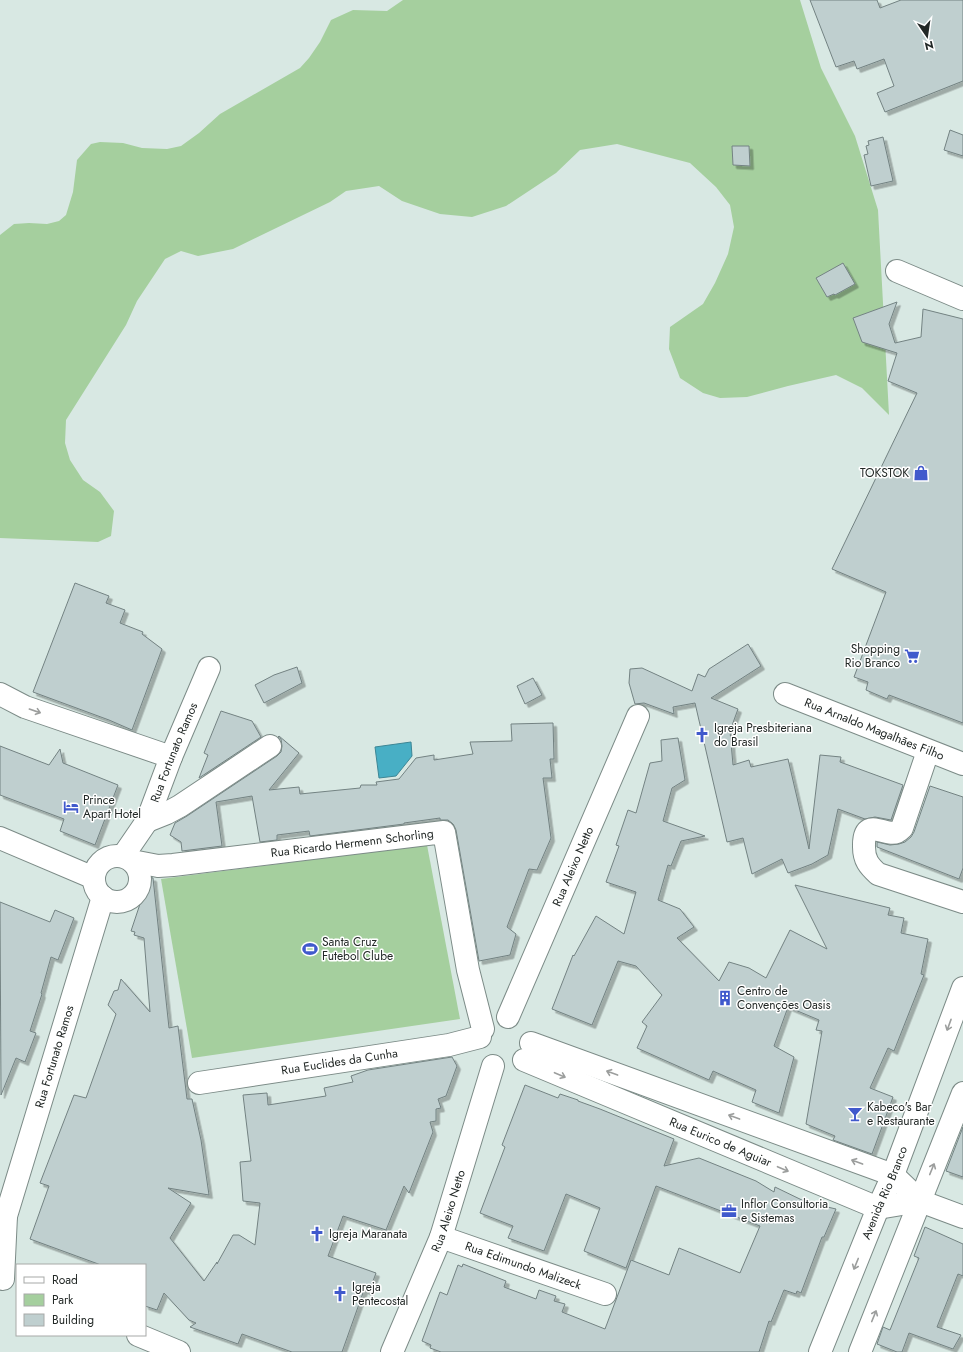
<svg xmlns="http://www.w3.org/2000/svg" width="963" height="1352" font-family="Jost,sans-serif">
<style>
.green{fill:#a5cf9e}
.water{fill:#48afc5;stroke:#3d8695}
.building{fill:#bfcfcf;stroke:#738282;filter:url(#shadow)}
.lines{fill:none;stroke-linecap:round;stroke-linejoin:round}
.minor-casing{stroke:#7c8b87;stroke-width:24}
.minor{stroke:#fff;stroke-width:22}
.oneway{stroke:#9c9e9d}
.labels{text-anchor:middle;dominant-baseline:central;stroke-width:3;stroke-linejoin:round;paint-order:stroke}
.poi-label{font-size:12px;fill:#222826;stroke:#fff;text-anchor:start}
.street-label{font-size:12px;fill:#222826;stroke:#fff}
</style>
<defs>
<filter id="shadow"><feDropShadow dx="3.5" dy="3.5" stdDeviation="0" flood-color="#0004"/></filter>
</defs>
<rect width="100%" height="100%" fill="#d8e8e3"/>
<g class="green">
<polygon points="403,0 800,0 821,68 855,136 878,210 889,415 862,388 836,375 788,386 747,397 720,398 703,393 680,378 669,349 670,327 703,304 715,283 728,254 734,227 730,205 716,187 690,163 617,144 580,150 556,173 506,206 472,217 440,214 402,201 379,186 346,191 330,202 233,249 198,256 181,251 165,259 137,301 126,325 66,420 65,443 70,460 83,480 100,492 114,511 111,536 98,542 0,538 0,235 14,224 29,223 47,224 59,221 66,215 73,192 77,160 91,144 100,142 123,143 142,148 167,149 181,146 199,133 220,114 300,68 309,58 320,42 331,20 353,10 387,11"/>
<polygon points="427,845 460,1019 192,1058 161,879"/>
</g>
<polygon class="water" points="411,742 412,756 396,776 379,778 375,747"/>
<g class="building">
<polygon points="810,0 877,0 880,8 901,0 963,0 963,81 885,112 877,93 894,86 884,59 857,69 854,61 836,67"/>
<polygon points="950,130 963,135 963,156 944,150"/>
<polygon points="883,137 893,181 871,186 864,155 868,154 866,146 869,145 868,141"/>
<polygon points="732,146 749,146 750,166 733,165"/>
<polygon points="843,263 855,284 835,295 834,294 827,297 816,278"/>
<polygon points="897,302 889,324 895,343 921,337 923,309 963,319 963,723 889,695 887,699 866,690 868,682 854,677 886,592 832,569 917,393 888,381 897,353 862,342 853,318"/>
<polygon points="75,583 109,596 106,603 125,610 120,623 143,632 142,634 162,649 132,730 109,720 33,692"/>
<polygon points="748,644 761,666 711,698 738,709 730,731 733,765 749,760 751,767 788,759 809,849 820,755 841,757 840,762 903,785 891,820 875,817 865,819 838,809 828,855 812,864 788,873 782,859 752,874 743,838 727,842 695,703 673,707 674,714 644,703 635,704 629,683 630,669 642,668 692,691 698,674 705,677 709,669"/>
<polygon points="297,667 302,683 264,703 255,685 274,675"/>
<polygon points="533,678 542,695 525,704 517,686"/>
<polygon points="221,711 252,721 261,737 199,778 208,755 204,753"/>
<polygon points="553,723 554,759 550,759 552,778 543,778 551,838 537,870 529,869 507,927 516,934 510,955 479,961 456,830 453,824 448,820 440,820 440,818 404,823 404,824 310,836 309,831 277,835 277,840 260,842 252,796 216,802 222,846 182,851 181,842 170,835 175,823 187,816 277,756 281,752 282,746 281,739 278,737 279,736 299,753 269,790 299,787 300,794 360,788 361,785 377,785 376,782 399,779 416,758 434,755 434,760 473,754 470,742 512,741 511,724"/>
<polygon points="678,738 685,780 672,788 663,821 705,836 681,841 671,866 668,865 658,900 680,909 694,927 677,938 719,981 729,962 749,968 766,978 790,930 827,949 795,885 890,908 888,915 904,918 901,933 928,939 921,974 924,975 894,1051 888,1048 870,1088 893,1097 872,1154 833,1140 835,1136 806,1124 822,1031 816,1030 819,1020 788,1007 774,1046 794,1057 779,1113 752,1102 756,1090 713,1071 709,1080 637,1048 647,1026 642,1022 662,995 636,966 618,961 592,1025 552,1009 573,955 574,956 596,916 624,934 636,892 606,882 619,846 616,845 628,810 636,813 650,763 662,761 661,740"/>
<polygon points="0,746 49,765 60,749 63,763 118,785 95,845 60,831 64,819 0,795"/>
<polygon points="930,786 963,797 963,868 959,879 877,847 877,842 890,845 899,844 905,842 911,837 914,832"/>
<polygon points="149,877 153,878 169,1028 178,1026 187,1099 192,1099 201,1140 209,1195 168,1188 191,1203 170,1238 204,1281 217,1262 217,1264 233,1235 239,1235 255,1245 260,1203 243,1201 240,1162 251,1161 243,1095 267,1093 268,1105 326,1096 324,1088 353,1082 351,1076 368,1070 452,1057 457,1066 446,1096 438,1099 441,1108 436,1109 436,1121 430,1122 433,1132 409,1193 404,1186 386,1230 343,1216 328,1256 376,1273 369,1292 364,1290 342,1352 292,1352 242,1334 238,1344 190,1327 196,1323 189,1320 164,1293 157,1310 145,1306 145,1265 101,1265 30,1239 49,1186 40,1183 74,1095 86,1098 116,1014 108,1005 114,991 118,990 121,979 150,1012 144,938 134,935 135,932 131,931"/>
<polygon points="0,902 50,922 55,910 74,918 58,960 51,957 41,993 42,994 30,1031 36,1033 25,1062 16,1058 1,1095"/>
<polygon points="525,1085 558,1098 560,1094 578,1100 578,1101 600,1109 674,1139 664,1166 699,1158 756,1181 774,1192 775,1187 806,1202 836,1209 824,1237 822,1237 801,1293 797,1291 796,1294 784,1290 771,1322 769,1321 759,1352 441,1352 430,1348 431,1345 422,1341 440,1292 447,1295 458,1265 462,1267 463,1264 506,1281 504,1287 536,1299 539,1290 556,1296 554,1301 565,1304 562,1312 605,1329 631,1260 669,1275 679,1248 740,1273 760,1226 656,1186 626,1268 584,1251 600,1208 566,1194 544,1251 508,1238 513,1226 480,1213 505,1147 502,1145"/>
<polygon points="963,1127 963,1177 946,1171"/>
<polygon points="925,1227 963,1244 963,1276 958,1274 937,1327 961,1335 953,1349 909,1333 902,1352 897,1352 877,1344 883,1327 890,1330 919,1258 914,1256"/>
</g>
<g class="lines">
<g class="minor-casing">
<g id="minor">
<polyline points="897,271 963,299"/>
<polyline points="0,694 25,707 171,757"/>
<path id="s1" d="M785,694l178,70"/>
<path d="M928,751l-26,77c-1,1 -3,3 -5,4 -13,5 -34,-17 -33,15 0,13 5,19 14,27l85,28"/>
<polyline points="147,821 167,813 180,806 270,746"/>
<polyline points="0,838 94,878"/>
<circle cx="117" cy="879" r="23"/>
<path id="s2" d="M123,856l24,-35 24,-64 38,-89"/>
<path id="s3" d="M132,861l26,5 15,-1 271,-33 24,138 15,59"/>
<path id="s4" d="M508,1017l130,-301"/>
<polyline points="531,1043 893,1175 920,1201 963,1217"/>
<path id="s5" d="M524,1060l354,148 42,-7"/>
<path id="s6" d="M199,1083l250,-38 31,-8"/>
<path id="s7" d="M0,1228l6,-12 97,-319"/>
<path id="s8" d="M441,1237l164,57"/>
<polyline points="3,1279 6,1216"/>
<polyline points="138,1335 179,1352"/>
<path id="s9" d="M392,1352l49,-115 52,-171"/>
<path id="s10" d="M820,1352l58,-144 15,-33 70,-187"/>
<polyline points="860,1352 963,1093"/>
</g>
</g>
<use href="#minor" class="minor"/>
</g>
<defs><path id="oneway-shaft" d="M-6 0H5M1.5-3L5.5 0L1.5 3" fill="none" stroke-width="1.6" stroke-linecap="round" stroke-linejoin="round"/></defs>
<g class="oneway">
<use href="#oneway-shaft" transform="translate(35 711) rotate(19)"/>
<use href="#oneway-shaft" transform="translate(949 1025) rotate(110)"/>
<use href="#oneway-shaft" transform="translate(612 1073) rotate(-160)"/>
<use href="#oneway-shaft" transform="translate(560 1075) rotate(23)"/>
<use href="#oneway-shaft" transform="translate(734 1117) rotate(-160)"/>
<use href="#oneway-shaft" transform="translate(857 1162) rotate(-160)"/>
<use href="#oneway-shaft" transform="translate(783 1169) rotate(23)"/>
<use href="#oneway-shaft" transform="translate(932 1169) rotate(-68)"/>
<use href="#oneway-shaft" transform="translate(856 1264) rotate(112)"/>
<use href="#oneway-shaft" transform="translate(874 1316) rotate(-68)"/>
</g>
<defs>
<g id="shop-bare" transform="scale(1.2)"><path d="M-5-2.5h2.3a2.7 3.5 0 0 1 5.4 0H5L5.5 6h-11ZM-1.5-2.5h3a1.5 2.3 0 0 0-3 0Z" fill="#4059cc" stroke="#fff" stroke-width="2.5" paint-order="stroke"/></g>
<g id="supermarket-bare" transform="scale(1.2)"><path d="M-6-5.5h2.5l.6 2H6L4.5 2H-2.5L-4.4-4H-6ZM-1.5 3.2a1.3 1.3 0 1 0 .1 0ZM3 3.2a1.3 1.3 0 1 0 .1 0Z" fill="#4059cc" stroke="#fff" stroke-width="2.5" paint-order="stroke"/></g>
<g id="church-bare" transform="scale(1.2)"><path d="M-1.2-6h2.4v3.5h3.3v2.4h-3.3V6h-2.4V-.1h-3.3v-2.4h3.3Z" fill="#4059cc" stroke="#fff" stroke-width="2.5" paint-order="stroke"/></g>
<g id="hotel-bare" transform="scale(1.2)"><path d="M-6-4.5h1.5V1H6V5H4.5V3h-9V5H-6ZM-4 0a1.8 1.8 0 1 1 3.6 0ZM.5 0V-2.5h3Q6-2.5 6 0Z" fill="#4059cc" stroke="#fff" stroke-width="2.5" paint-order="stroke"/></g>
<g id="stadium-bare" transform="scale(1.2)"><path d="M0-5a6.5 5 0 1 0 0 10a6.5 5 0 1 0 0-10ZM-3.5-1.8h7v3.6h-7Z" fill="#4059cc" stroke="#fff" stroke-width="2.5" paint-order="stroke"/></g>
<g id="building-bare" transform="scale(1.2)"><path d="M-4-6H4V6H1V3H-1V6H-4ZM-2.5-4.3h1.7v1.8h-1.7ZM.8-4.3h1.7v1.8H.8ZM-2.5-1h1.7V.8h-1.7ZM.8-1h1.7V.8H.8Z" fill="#4059cc" stroke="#fff" stroke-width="2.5" paint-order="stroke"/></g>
<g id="bar-bare" transform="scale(1.2)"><path d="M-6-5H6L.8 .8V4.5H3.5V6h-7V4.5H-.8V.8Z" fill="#4059cc" stroke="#fff" stroke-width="2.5" paint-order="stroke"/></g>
<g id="office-bare" transform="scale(1.2)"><path d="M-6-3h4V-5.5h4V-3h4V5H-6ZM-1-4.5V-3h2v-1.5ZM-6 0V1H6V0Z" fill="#4059cc" stroke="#fff" stroke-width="2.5" paint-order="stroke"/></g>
</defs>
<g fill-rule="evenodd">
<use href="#shop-bare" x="921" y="473"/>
<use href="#supermarket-bare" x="912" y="656"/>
<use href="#church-bare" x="702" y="735"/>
<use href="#hotel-bare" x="71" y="807"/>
<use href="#stadium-bare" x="310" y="949"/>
<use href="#building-bare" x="725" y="998"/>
<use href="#bar-bare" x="855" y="1114"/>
<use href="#office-bare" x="729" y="1211"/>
<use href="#church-bare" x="317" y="1234"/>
<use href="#church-bare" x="340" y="1294"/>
</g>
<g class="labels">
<g class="poi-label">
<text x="909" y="473" text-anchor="end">TOKSTOK</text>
<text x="900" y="649" text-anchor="end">Shopping<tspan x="900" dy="14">Rio Branco</tspan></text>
<text x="714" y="728">Igreja Presbiteriana<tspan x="714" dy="14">do Brasil</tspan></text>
<text x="83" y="800">Prince<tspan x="83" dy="14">Apart Hotel</tspan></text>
<text x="322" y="942">Santa Cruz<tspan x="322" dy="14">Futebol Clube</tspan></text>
<text x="737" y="991">Centro de<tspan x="737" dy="14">Convenções Oasis</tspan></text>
<text x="867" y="1107">Kabeco's Bar<tspan x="867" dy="14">e Restaurante</tspan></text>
<text x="741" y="1204">Inflor Consultoria<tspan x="741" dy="14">e Sistemas</tspan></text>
<text x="329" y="1234">Igreja Maranata</text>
<text x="352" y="1287">Igreja<tspan x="352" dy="14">Pentecostal</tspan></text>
</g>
<g class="street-label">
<text stroke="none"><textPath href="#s1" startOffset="96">Rua Arnaldo Magalhães Filho</textPath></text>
<text stroke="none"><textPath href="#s2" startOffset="116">Rua Fortunato Ramos</textPath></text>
<text stroke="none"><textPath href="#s3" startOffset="222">Rua Ricardo Hermenn Schorling</textPath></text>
<text stroke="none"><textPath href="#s4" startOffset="164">Rua Aleixo Netto</textPath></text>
<text stroke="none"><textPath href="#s7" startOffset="180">Rua Fortunato Ramos</textPath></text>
<text stroke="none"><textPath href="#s6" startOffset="142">Rua Euclides da Cunha</textPath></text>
<text stroke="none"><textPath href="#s5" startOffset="213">Rua Eurico de Aguiar</textPath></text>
<text stroke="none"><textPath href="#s10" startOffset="172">Avenida Rio Branco</textPath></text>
<text stroke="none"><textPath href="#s9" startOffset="152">Rua Aleixo Netto</textPath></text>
<text stroke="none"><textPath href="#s8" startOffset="87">Rua Edimundo Malizeck</textPath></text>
</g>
</g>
<rect x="16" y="1264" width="130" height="72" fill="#ffffff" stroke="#a7a9a8"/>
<rect x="24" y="1277" width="20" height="6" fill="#ffffff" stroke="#a7a9a8"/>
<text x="52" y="1284" font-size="12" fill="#222826">Road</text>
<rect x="24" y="1294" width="20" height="12" fill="#a5cf9e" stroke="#a7a9a8"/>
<text x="52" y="1304" font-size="12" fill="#222826">Park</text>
<rect x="24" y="1314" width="20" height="12" fill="#bfcfcf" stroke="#a7a9a8"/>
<text x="52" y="1324" font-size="12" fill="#222826">Building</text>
<g transform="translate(927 36) rotate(167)" stroke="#ffffff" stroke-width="3" paint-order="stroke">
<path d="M0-3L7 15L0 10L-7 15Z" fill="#222826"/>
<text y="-6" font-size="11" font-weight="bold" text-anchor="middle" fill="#222826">N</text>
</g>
</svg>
